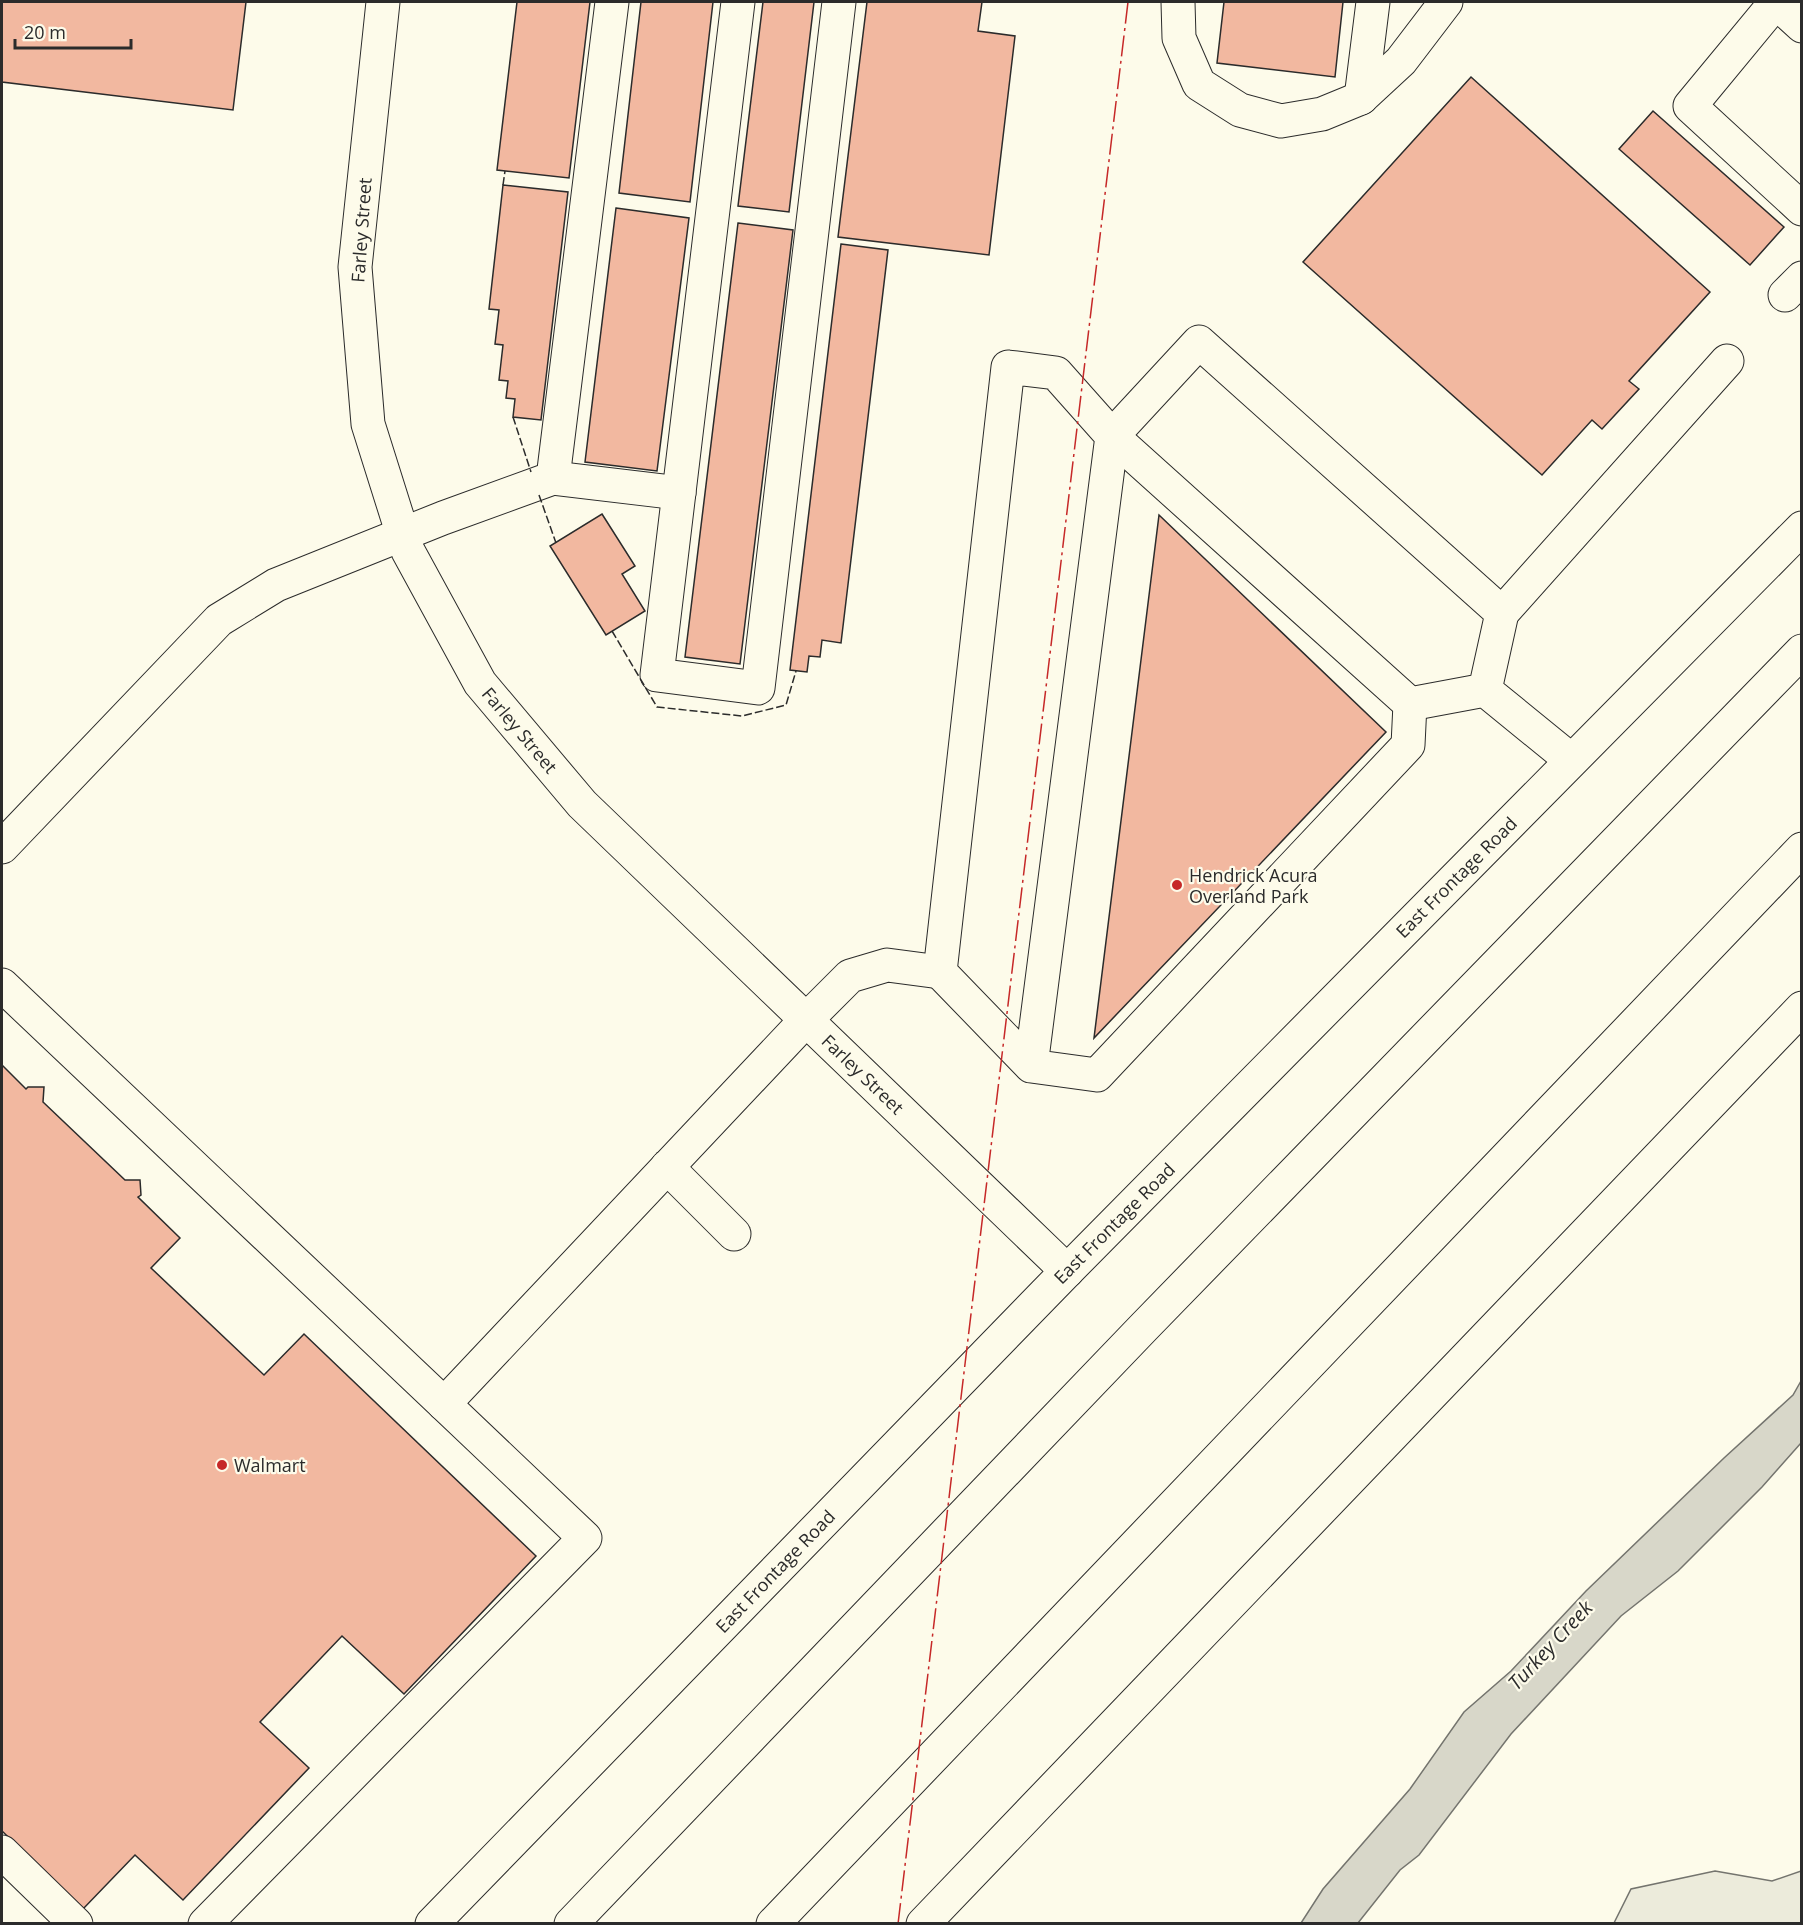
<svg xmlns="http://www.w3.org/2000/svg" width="1803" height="1925" font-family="'Open Sans',sans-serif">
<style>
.green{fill:#ecebdb;stroke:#74746e;stroke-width:1.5}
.water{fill:#d8d7c9;stroke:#74746e;stroke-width:1.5}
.building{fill:#f2b8a0;stroke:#2b2b2b;stroke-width:1.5}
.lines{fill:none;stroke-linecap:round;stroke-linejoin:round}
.minor-casing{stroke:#2b2b2b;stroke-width:35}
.highway-casing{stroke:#2b2b2b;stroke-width:35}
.minor{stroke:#fdfbea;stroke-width:33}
.highway{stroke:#fdfbea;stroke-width:33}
.fence{stroke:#2b2b2b;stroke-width:1.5;stroke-dasharray:8 3;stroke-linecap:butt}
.power{stroke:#c62828;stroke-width:1.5;stroke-dasharray:21 4.5 3 4.5;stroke-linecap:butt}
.poi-dot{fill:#c62828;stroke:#fdfbea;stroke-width:2}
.labels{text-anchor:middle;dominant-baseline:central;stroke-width:4.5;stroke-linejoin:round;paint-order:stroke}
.street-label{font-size:18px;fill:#2b2b2b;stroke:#fdfbea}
.poi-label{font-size:18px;fill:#2b2b2b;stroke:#fdfbea;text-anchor:start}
.water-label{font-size:20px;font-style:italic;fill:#2b2b2b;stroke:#fdfbea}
</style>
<rect width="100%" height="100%" fill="#fdfbea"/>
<polygon class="green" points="1715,1871 1772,1881 1801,1871 1801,1923 1614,1923 1631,1889"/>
<polygon class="water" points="1801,1381 1801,1443 1762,1487 1678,1571 1621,1616 1511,1734 1419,1855 1400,1870 1358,1923 1301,1923 1323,1889 1410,1789 1464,1712 1511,1671 1586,1591 1724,1458 1793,1395"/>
<g class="building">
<polygon points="2,2 246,2 233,110 2,82"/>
<polygon points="517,2 590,2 569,178 497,170"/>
<polygon points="641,2 713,2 690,202 619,193"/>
<polygon points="763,2 814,2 789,212 738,206"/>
<polygon points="867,2 982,2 978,31 1015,36 989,255 838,237"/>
<polygon points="1224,2 1343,2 1335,77 1217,63"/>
<polygon points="1471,77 1710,292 1629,381 1639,389 1602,429 1592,420 1542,475 1303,262"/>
<polygon points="1653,111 1784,227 1750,265 1619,149"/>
<polygon points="503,185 568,192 541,420 513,417 515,399 506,398 508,381 499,380 503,345 495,344 499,310 489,309"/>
<polygon points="616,208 689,218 657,471 585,462"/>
<polygon points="738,223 793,230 740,664 685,657"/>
<polygon points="841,244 888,250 841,643 822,640 820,657 809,656 807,672 790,670"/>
<polygon points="602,514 635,566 622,574 645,611 606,635 550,546"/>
<polygon points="1159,515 1386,732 1094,1038"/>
<polygon points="2,1065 26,1089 28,1087 44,1087 43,1102 125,1180 140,1180 141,1195 138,1197 180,1238 151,1268 264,1375 304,1334 536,1556 404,1694 342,1636 260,1722 309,1768 183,1900 135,1855 83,1909 2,1831"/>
</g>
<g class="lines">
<g class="minor-casing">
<g id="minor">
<polyline points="383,2 355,267 368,424 408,551 480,683 582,804 1067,1271"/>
<polyline points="738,2 657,675 758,688 839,2"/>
<polyline points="1178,2 1179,38 1199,84 1240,110 1281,121 1322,114 1361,98 1401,61 1446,2"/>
<polyline points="1776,2 1690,106 1802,209"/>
<polyline points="1776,2 1802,26"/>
<polyline points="1361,98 1373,2"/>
<polyline points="1785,295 1802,278"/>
<polyline points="553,478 679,493"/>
<polyline points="1502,613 1727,361"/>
<polyline points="1485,690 1410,704 1112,436 1199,342 1502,613 1485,690 1571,760"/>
<polyline points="2,847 219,620 276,585 443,518 553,478 612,2"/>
<polyline points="2,985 444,1404 806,1020 850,976 887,965 940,972"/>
<polyline points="1031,1066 940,972 1008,367 1056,373 1112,436 1031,1066 1097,1075 1408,745 1410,704"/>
<polyline points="667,1167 734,1234"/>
<polyline points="2,1852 76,1924"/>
<polyline points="205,1924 585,1538 444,1404"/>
<polyline points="432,1924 1067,1271 1802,528"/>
</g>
</g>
<g class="highway-casing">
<g id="highway">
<polyline points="571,1924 1144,1327 1802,651"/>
<polyline points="773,1924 1802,849"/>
<polyline points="923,1924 1802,1008"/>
</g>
</g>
<use href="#minor" class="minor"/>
<use href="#highway" class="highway"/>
<g class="fence">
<polyline points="503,185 505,171"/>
<polyline points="513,417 531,472"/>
<polyline points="539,495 556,543"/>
<polyline points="612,631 657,707 742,716 786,705 796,671"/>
</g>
<polyline class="power" points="898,1924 1128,2"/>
</g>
<g class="poi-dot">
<circle cx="1177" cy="885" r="6"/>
<circle cx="222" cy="1465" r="6"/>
</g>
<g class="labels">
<g class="street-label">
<text transform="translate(361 230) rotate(-86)">Farley Street</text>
<text transform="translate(520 730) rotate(50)">Farley Street</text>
<text transform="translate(1456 877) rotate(-45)">East Frontage Road</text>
<text transform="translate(863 1074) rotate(44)">Farley Street</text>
<text transform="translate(1114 1223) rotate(-45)">East Frontage Road</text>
<text transform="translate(775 1571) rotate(-46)">East Frontage Road</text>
</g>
<g class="poi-label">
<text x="1189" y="875">Hendrick Acura<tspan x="1189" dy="21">Overland Park</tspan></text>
<text x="234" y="1465">Walmart</text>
</g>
<g class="water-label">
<text transform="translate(1550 1645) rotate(-47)">Turkey Creek</text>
</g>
</g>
<rect width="1803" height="1925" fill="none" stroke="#2b2b2b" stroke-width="6"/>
<path d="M15 39v9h116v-9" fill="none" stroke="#2b2b2b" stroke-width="3"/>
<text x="24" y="39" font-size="18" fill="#2b2b2b" stroke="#fdfbea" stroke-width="4.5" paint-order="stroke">20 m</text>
</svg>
